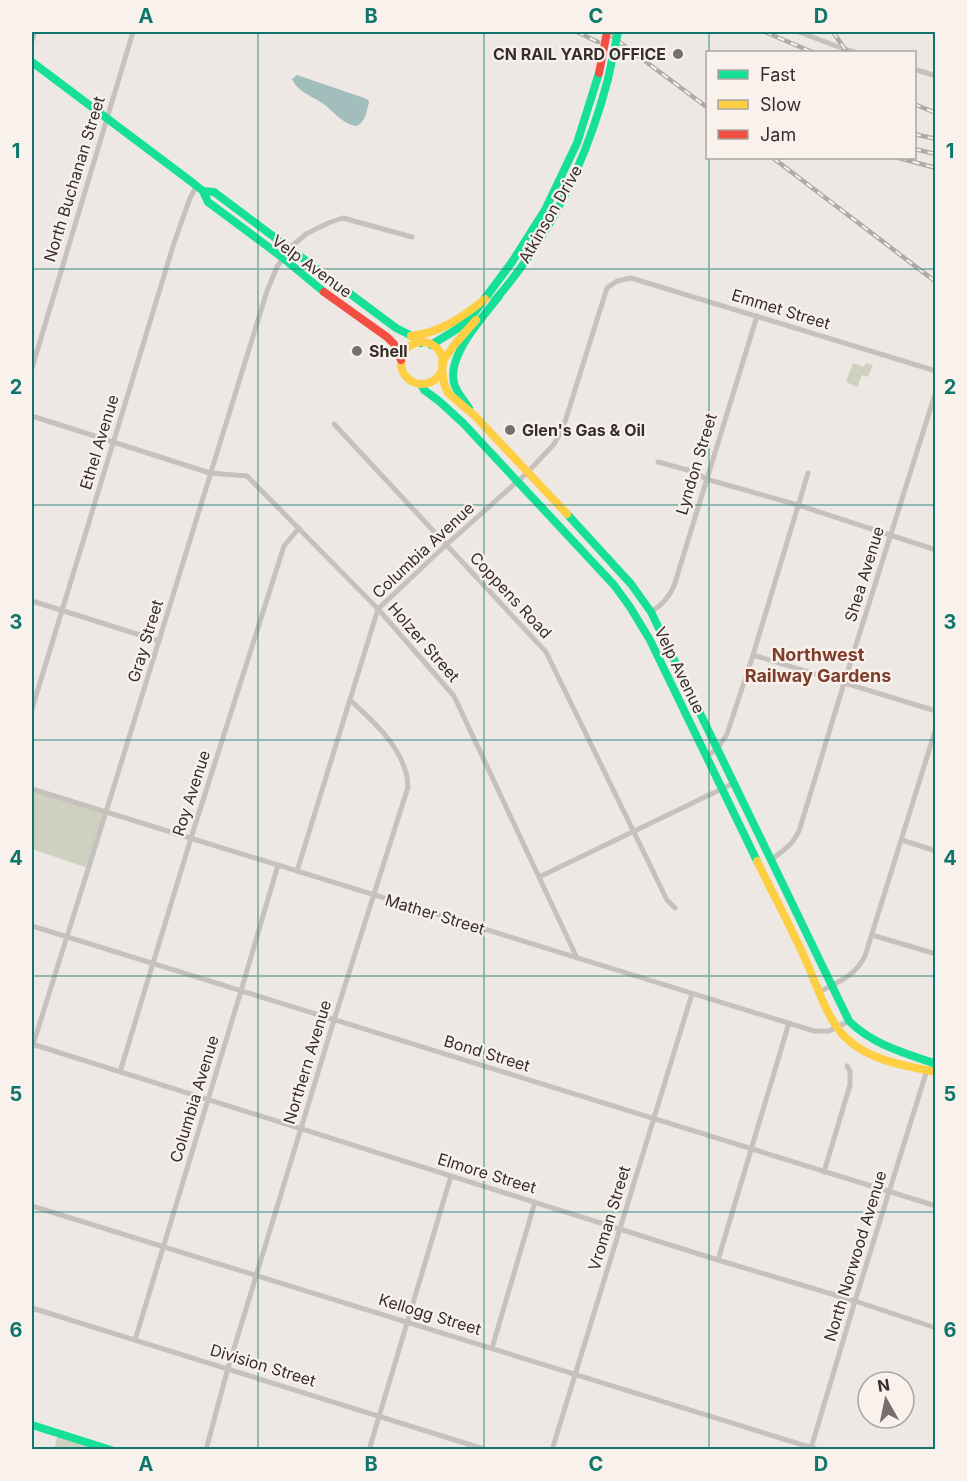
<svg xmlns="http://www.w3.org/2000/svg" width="967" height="1481" font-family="Inter,sans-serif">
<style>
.green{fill:#ced1bf}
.water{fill:#a1bdbc}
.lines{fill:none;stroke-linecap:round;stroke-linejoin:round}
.street{stroke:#c6c1bd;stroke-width:5}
.fast{stroke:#16e098;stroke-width:8}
.slow{stroke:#ffcf43;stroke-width:8}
.jam{stroke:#f24e42;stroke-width:8}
.rail-casing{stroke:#aeaaa7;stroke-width:4.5}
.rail{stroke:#f9f2ec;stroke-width:2;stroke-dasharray:7;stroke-linecap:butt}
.fast-bridge{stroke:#16e098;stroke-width:8}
.jam-bridge{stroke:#f24e42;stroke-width:8}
.grid{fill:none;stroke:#0f766e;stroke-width:1.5;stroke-opacity:0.55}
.poi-dot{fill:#776f6c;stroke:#f9f2ec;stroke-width:2}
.labels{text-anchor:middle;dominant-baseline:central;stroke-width:4.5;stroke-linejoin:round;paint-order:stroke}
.poi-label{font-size:16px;font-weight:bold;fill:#372e2b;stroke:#f9f2ec;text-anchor:start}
.street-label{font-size:16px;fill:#372e2b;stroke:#f9f2ec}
.neighbourhood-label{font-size:18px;font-weight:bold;fill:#7e3d2b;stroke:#f9f2ec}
.neatline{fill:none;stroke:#0f766e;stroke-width:2}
.grid-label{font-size:20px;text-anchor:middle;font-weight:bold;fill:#0f766e}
</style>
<rect width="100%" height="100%" fill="#ede8e4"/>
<g class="green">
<polygon points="853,363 864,367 866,363 873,365 868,377 862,375 857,387 846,382"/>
<polygon points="32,789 106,812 88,868 32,849"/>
<polygon points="58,1433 111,1450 54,1450"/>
</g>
<path class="water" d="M297,75l70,24 2,3c-2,9 -4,20 -12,24 -13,-1 -22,-13 -32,-21 -10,-8 -27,-12 -33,-26z"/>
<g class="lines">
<g class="street">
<polyline points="799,32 844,49 855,52"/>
<polyline points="32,41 35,32"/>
<polyline points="914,69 936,76"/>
<polyline points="32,368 133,32"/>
<polyline points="32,416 210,473 247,476 378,609 454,696 577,958"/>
<polyline points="334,424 546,652 667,900 675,908"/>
<polyline points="658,462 695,472 706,479 798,505 936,550"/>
<polyline points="32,601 159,641"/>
<path d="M651,612c11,-7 18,-14 23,-26l83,-270"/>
<polyline points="753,655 936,711"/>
<polyline points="32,709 174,243 190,198 197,185"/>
<polyline points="706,757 718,748 727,734 753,655 808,473"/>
<polyline points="32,789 814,1031 829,1031 849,1021"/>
<polyline points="902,840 936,851"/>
<path d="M772,859c12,-9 23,-16 28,-31l44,-145 92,-292"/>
<polyline points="297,871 378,609 446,545 527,473 554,444 563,428 607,288 617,281 631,278 936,371"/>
<polyline points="539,877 734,783"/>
<polyline points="32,926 936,1206"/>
<polyline points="872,935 936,954"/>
<path d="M821,991c19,-10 34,-15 44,-35l71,-228"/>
<polyline points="32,1044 718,1260 855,1301 936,1328"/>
<polyline points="32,1048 106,812 267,291 277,267 283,258 292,246 306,234 328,223 343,218 412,237"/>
<polyline points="120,1072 191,838 284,546 299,528"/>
<polyline points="824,1172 850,1085 850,1071 847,1066"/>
<polyline points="32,1206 819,1450"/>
<polyline points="718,1260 789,1023"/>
<polyline points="32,1308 487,1450"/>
<polyline points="135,1340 241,991 278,865"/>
<polyline points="492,1348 535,1202"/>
<polyline points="811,1448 855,1301 927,1070"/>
<path d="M206,1450l22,-82 106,-348 74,-233c-1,-4 0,-10 -2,-14 -8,-30 -34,-53 -56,-73"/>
<polyline points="369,1450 451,1176"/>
<polyline points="552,1450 692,994"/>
</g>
<g class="fast">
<polyline points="32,62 193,183 203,191 208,202 283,258 324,292"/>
<polyline points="203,191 214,192 396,328 414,337 421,343"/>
<path d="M495,300c55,-63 92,-141 113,-221"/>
<polyline points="431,345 457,329 474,313 512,262 545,210 577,143 599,73"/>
<polyline points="421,384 424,390 439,401 463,423 614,585 630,607 650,640 757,861"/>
<path d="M469,408c-5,-8 -13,-16 -15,-25 -7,-28 29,-66 45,-87"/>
<path d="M567,514l64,70 20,28 198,409c24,24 56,32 87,43"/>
<polyline points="32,1425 111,1450"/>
</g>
<g class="slow">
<path d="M411,336c29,-3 52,-19 74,-37"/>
<circle cx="422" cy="363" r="21"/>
<polyline points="442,362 455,344 476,320"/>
<polyline points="442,368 444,383 448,393 475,416 567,514"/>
<path d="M757,861c16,33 34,66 49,100 11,24 21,59 40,77 24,23 60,28 90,34"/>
</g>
<polyline class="jam" points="324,292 387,337 394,344 401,360"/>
<g class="rail-casing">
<g id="rail">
<polyline points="577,32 598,42"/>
<polyline points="606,32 708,108"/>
<polyline points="765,32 812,52"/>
<polyline points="833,32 847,52"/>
<polyline points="914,104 936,113"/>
<polyline points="914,134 936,139"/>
<polyline points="914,149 936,154"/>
<polyline points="773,158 936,282"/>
<polyline points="899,158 936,168"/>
</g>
</g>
<use href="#rail" class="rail"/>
<polyline class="fast-bridge" points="608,79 618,32"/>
<polyline class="jam-bridge" points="599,73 607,32"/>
</g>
<path class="grid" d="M258,32v1418M484,32v1418M709,32v20M709,158v1292M32,269h904M32,505h904M32,740h904M32,976h904M32,1212h904"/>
<g class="poi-dot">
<circle cx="678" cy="54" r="6"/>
<circle cx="357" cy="351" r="6"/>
<circle cx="510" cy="430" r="6"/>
</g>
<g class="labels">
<g class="poi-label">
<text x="666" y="54" text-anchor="end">CN RAIL YARD OFFICE</text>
<text x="369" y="351">Shell</text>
<text x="522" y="430">Glen's Gas &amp; Oil</text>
</g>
<g class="street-label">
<text transform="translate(74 179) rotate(-73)">North Buchanan Street</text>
<text transform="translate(550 214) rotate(-60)">Atkinson Drive</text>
<text transform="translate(312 266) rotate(36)">Velp Avenue</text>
<text transform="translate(781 309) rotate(17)">Emmet Street</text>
<text transform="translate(99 442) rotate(-73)">Ethel Avenue</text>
<text transform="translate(696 464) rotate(-73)">Lyndon Street</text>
<text transform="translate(423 550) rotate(-43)">Columbia Avenue</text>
<text transform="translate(864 574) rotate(-73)">Shea Avenue</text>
<text transform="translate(511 595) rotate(47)">Coppens Road</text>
<text transform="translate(145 641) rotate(-73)">Gray Street</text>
<text transform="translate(424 642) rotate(49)">Holzer Street</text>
<text transform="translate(680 670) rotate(64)">Velp Avenue</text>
<text transform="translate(191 793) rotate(-72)">Roy Avenue</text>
<text transform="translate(435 914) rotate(17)">Mather Street</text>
<text transform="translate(487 1053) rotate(17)">Bond Street</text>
<text transform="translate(307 1062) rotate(-73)">Northern Avenue</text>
<text transform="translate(194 1099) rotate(-73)">Columbia Avenue</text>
<text transform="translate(487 1173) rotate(17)">Elmore Street</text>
<text transform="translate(609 1218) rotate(-73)">Vroman Street</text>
<text transform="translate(855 1256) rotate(-73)">North Norwood Avenue</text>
<text transform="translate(430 1314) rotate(17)">Kellogg Street</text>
<text transform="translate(263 1365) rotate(17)">Division Street</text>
</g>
<g class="neighbourhood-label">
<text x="818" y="654">Northwest<tspan x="818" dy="21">Railway Gardens</tspan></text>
</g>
</g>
<rect width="967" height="1481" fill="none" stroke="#f9f2ec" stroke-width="66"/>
<rect x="706" y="51" width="210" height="108" fill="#f9f2ec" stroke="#aba49f" stroke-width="1.5"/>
<rect x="718" y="70" width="30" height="9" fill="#16e098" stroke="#aba49f" stroke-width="1.5"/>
<text x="760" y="81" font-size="18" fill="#372e2b">Fast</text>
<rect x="718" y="100" width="30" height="9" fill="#ffcf43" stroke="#aba49f" stroke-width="1.5"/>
<text x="760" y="111" font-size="18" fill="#372e2b">Slow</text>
<rect x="718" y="130" width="30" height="9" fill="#f24e42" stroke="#aba49f" stroke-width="1.5"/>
<text x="760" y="141" font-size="18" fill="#372e2b">Jam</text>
<g transform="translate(886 1400) rotate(351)"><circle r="28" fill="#f9f2ec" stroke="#aba49f" stroke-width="1.5"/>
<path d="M0-4.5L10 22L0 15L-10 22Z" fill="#776f6c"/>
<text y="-9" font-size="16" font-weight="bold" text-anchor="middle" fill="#372e2b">N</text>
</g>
<rect x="33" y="33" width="901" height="1415" class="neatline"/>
<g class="grid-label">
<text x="146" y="23">A</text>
<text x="371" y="23">B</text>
<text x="596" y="23">C</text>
<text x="821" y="23">D</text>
<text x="16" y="158">1</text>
<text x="950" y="158">1</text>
<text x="16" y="394">2</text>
<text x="950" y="394">2</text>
<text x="16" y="629">3</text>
<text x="950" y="629">3</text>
<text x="16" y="865">4</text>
<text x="950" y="865">4</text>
<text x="16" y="1101">5</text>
<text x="950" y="1101">5</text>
<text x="16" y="1337">6</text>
<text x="950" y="1337">6</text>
<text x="146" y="1471">A</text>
<text x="371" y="1471">B</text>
<text x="596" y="1471">C</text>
<text x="821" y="1471">D</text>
</g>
</svg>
